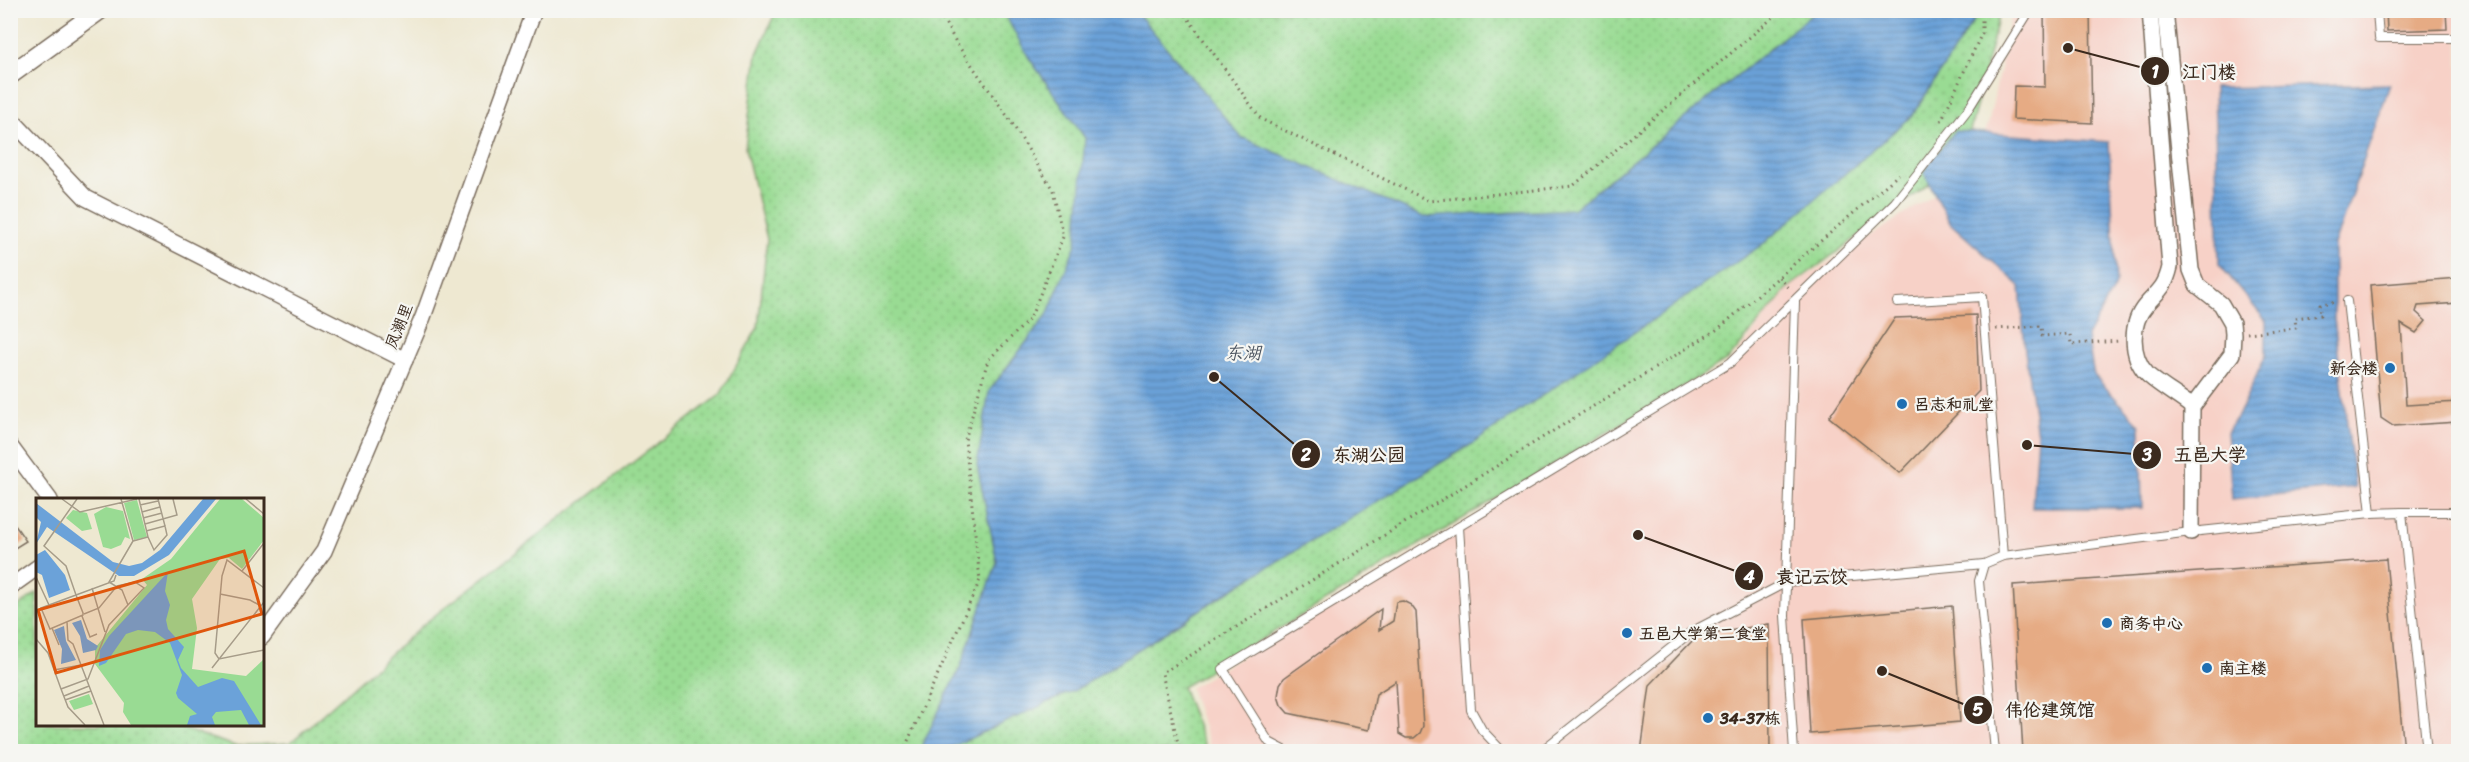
<svg xmlns="http://www.w3.org/2000/svg" width="2469" height="762" font-family="Sriracha,'LXGW WenKai TC',sans-serif">
<style>
.built{fill:#f7d1c7}
.green{fill:url(#green-dots);stroke:#6a8258;stroke-width:1.5}
.water{fill:url(#water-rules);stroke:#53667c;stroke-width:1.5}
.building{fill:#e6ab84}
.lines{fill:none;stroke-linecap:round;stroke-linejoin:round}
.service-casing{stroke:#7a6c5d;stroke-width:10}
.minor-casing{stroke:#7a6c5d;stroke-width:18}
.tertiary-casing{stroke:#7a6c5d;stroke-width:21}
.path{stroke:#7a6c5d;stroke-width:3;stroke-dasharray:1.5 4.5;stroke-linecap:butt}
.service{stroke:#fff;stroke-width:8}
.minor{stroke:#fff;stroke-width:15}
.tertiary{stroke:#fff;stroke-width:18}
.poi-dot{fill:#1f6fb2;stroke:#f6f6f2;stroke-width:2}
.labels{text-anchor:middle;dominant-baseline:central;stroke-width:4.5;stroke-linejoin:round;paint-order:stroke}
.street-label{font-size:16px;fill:#3b2a1e;stroke:#f6f6f2}
.poi-label{font-size:16px;font-weight:bold;fill:#3b2a1e;stroke:#f6f6f2;text-anchor:start}
.water-label{font-size:18px;font-style:italic;fill:#4c545f;stroke:#f6f6f2}
.inset-road{fill:none;stroke:#a69c89;stroke-width:1.5}
.view{fill:#df570d;fill-opacity:0.15;stroke:#df570d;stroke-width:3}
.inset-edge{fill:none;stroke:#3b2a1e;stroke-width:3}
.leader{fill:none;stroke:#3b2a1e;stroke-width:2}
.callout-dot{fill:#3b2a1e;stroke:#f6f6f2;stroke-width:2}
.mark-label{font-size:18px;text-anchor:middle;font-weight:bold;fill:#fff}
.callout-label{font-size:18px;text-anchor:middle;font-weight:bold;fill:#3b2a1e;stroke:#f6f6f2;stroke-width:4.5;stroke-linejoin:round;paint-order:stroke}
</style>
<defs>
<pattern id="green-dots" width="8" height="8" patternUnits="userSpaceOnUse" patternTransform="scale(1.5)"><rect width="8" height="8" fill="#99db93"/><path d="M2 2h.1M6 6h.1" fill="none" stroke="#85bc7e" stroke-width="1.8" stroke-linecap="round"/></pattern>
<pattern id="water-rules" width="6" height="5" patternUnits="userSpaceOnUse" patternTransform="scale(1.5)"><rect width="6" height="5" fill="#6ba2d9"/><path d="M0 2.5h6" fill="none" stroke="#5984af"/></pattern>
</defs>
<rect width="100%" height="100%" fill="#f6f6f2"/>
<filter id="ink" filterUnits="userSpaceOnUse"><feTurbulence type="fractalNoise" baseFrequency=".0167" numOctaves="2"/><feDisplacementMap in="SourceGraphic" scale="12" xChannelSelector="R" yChannelSelector="G"/><feConvolveMatrix kernelMatrix="1 2 1 2 8 2 1 2 1" color-interpolation-filters="sRGB"/></filter>
<filter id="wash" filterUnits="userSpaceOnUse"><feTurbulence type="fractalNoise" baseFrequency=".008" numOctaves="4" result="noise"/><feDisplacementMap in="SourceGraphic" scale="24" xChannelSelector="R" yChannelSelector="G"/><feGaussianBlur stdDeviation="1.35" result="paint"/><feColorMatrix in="noise" values="0 0 0 0 0 0 0 0 0 0 0 0 0 0 0 0 0 1.4 0 .05"/><feComposite in="paint" operator="in"/></filter>
<g filter="url(#wash)">
<rect width="100%" height="100%" fill="#eee8d1"/>
<polygon class="built" points="2012,11 2458,11 2458,751 1212,751 1190,688 1730,363 1788,288 1938,193 1975,162 1989,121"/>
<polygon class="green" points="776,11 2000,11 1963,159 1788,288 1729,359 1182,687 1207,751 11,751 10,612 37,593 38,724 177,725 180,728 235,746 290,743 425,623 720,395 758,327 767,239 745,148 757,54"/>
<g class="water">
<polygon points="1003,11 1136,11 1241,137 1424,217 1573,209 1816,11 1974,11 1974,20 1912,116 1763,244 1472,444 1245,581 1077,689 943,751 919,751 960,668 997,562 977,465 989,391 1047,315 1076,244 1085,138 1029,58"/>
<polygon points="2390,84 2334,245 2334,319 2355,487 2232,499 2227,432 2240,411 2266,355 2266,321 2219,264 2214,88"/>
<polygon points="1955,131 2109,142 2116,284 2087,337 2094,375 2140,425 2142,508 2032,508 2037,435 2025,351 2020,286 1950,223 1924,173 1929,163"/>
</g>
<g id="blocks">
<g class="building">
<polygon points="2044,10 2090,10 2092,123 2013,119 2014,86 2045,87"/>
<polygon points="2386,10 2446,10 2447,29 2387,31"/>
<polygon points="2458,278 2458,303 2418,306 2416,312 2426,321 2416,333 2401,324 2406,405 2458,402 2458,422 2393,426 2381,418 2370,285"/>
<polygon points="1976,315 1979,391 1900,473 1829,417 1895,318"/>
<polygon points="10,518 26,541 10,551"/>
<polygon points="2386,559 2404,751 2023,752 2013,585"/>
<polygon points="1403,601 1411,605 1416,612 1423,726 1420,733 1414,738 1406,738 1399,734 1396,681 1376,694 1369,730 1288,713 1281,705 1278,696 1280,684 1284,678 1381,609 1379,630 1393,621 1396,602"/>
<polygon points="1952,606 1960,722 1810,734 1804,619"/>
<polygon points="1769,624 1770,752 1641,752 1650,685 1696,637"/>
</g>
</g>
</g>
<g filter="url(#ink)">
<use href="#blocks" fill-opacity="0" stroke="#7a6c5d" stroke-width="1.5"/>
<g class="lines">
<g class="service-casing">
<g id="service">
<polyline points="2377,10 2379,38 2458,38"/>
<polyline points="2165,12 2190,10"/>
<polyline points="2347,301 2371,513"/>
<polyline points="1897,302 1982,297 2003,556"/>
<polyline points="2402,512 2458,512"/>
<polyline points="1459,527 1471,710 1482,730 1503,752"/>
<polyline points="1288,752 1269,742 1223,669 1730,363 1895,202 1969,108 2030,10"/>
<polyline points="1540,752 1691,632 1787,582 1984,564"/>
<polyline points="1794,752 1785,616 1795,302"/>
<polyline points="1995,752 1979,581 1984,564 2003,556 2191,532 2371,513 2402,512 2427,752"/>
</g>
</g>
<g class="minor-casing">
<g id="minor">
<path d="M2150,10l20,257c-5,21 -11,23 -24,38 -16,18 -16,51 1,69 10,10 33,23 45,33"/>
<polyline points="2165,10 2191,270 2197,285 2221,304 2232,323 2233,334 2232,354 2192,407 2191,532"/>
<polyline points="10,118 86,198 405,360"/>
<polyline points="10,446 50,500"/>
<polyline points="10,587 38,567"/>
<polyline points="262,637 324,551 423,317 534,10"/>
</g>
</g>
<g class="tertiary-casing">
<polyline id="tertiary" points="10,75 100,10"/>
</g>
<g class="path">
<polyline points="1182,10 1261,119 1429,201 1573,186 1782,10"/>
<polyline points="1941,121 1982,33 1982,10"/>
<polyline points="1779,277 1789,289"/>
<polyline points="1996,329 2041,326 2042,336 2070,334 2071,344 2120,341"/>
<polyline points="2247,333 2296,328 2295,318 2321,315 2320,304 2336,302"/>
<polyline points="903,752 980,580 965,440 988,360 1030,319 1063,237 1053,190 1010,120 957,44 938,10"/>
<polyline points="1180,752 1162,673 1718,329 1899,174"/>
</g>
<use href="#service" class="service"/>
<use href="#minor" class="minor"/>
<use href="#tertiary" class="tertiary"/>
</g>
</g>
<g class="poi-dot">
<circle cx="2390" cy="368" r="6"/>
<circle cx="1902" cy="404" r="6"/>
<circle cx="2107" cy="623" r="6"/>
<circle cx="1627" cy="633" r="6"/>
<circle cx="2207" cy="668" r="6"/>
<circle cx="1708" cy="718" r="6"/>
</g>
<g class="labels">
<g class="street-label">
<text transform="translate(399 326) rotate(-68)">凤潮里</text>
</g>
<g class="poi-label">
<text x="2378" y="368" text-anchor="end">新会楼</text>
<text x="1914" y="404">吕志和礼堂</text>
<text x="2119" y="623">商务中心</text>
<text x="1639" y="633">五邑大学第二食堂</text>
<text x="2219" y="668">南主楼</text>
<text x="1720" y="718">34-37栋</text>
</g>
<g class="water-label">
<text x="1243" y="353">东湖</text>
</g>
</g>
<g transform="translate(36 498)">
<rect width="228" height="228" fill="#eee8d1"/>
<path d="M184,1h22l22,19v22l-22,29 -13,-11 -9,1 -28,40 5,29 -5,41 54,7 18,-17v66h-133l-8,-13 1,-9 -29,-39v-16l52,-63 -5,-6 29,-20zM101,2l10,37 -13,3 -10,-37zM53,196l4,10 -19,6 -5,-9z" fill="#99db93"/>
<path d="M70,9l17,4 7,28 -5,-2 -4,8 -10,4 -8,-2 -9,-33zM37,12l14,3 5,16 -10,2 -16,-13z" fill="#99db93"/>
<path d="M167,1h13l-47,56 -35,21h-15l-72,-49 -11,17 5,-22 -5,-5v-14l77,59 16,4 13,-3 18,-13zM9,52l20,25 5,15 -21,8 -7,-23 -6,-3v-17zM132,74l-3,19 5,14 -4,15 2,9 16,18 -6,13 3,8 17,19 24,-9 12,3 27,44h-12l-8,-15 -25,2 -4,5 3,8h-28l3,-9 7,-2 -19,-16 -2,-5 6,-18 -12,-32 -15,-11 -17,-2 -12,4 -20,29 -7,3 1,-16 9,-14zM45,122l6,19 11,7 -2,4 -13,3 -3,-17 -8,-13zM28,128l2,15 10,19 -15,4 1,-15 -8,-19z" fill="#6ba2d9"/>
<path class="inset-road" d="M26,1l18,13 57,-13M41,1l-33,47 22,20 10,29 7,18v2l-33,14 -9,-21 8,-3 27,-10 38,-14 2,-6M85,1l12,42 15,-4 -9,-38M210,1l18,15M104,7l18,-4M106,14l18,-5M107,20l19,-5M109,26l32,-9 -4,-16M110,33l19,-5 -7,-27M112,39l6,13 13,-15 -2,-9M206,73l22,-28M0,79l13,28M56,90l13,44M228,90l-37,-28 -5,16 -7,77 4,6 45,-9M184,96l30,6 11,6M92,107l-6,-15 -13,-8 24,-41M48,116l15,-6 18,-22 18,-4 9,6 -35,37 -21,54 -27,10 7,18 17,18M46,118l8,21 7,-3M31,124l1,18 5,4 31,81M16,130l7,17M0,141l12,14 13,36M176,170l52,-66M18,172l27,-5M28,198l25,-10M29,202l26,-9"/>
<path class="view" d="M208,53l18,63 -206,59 -18,-63z"/>
<rect width="228" height="228" class="inset-edge"/>
</g>
<path class="leader" d="M2068 48L2155 71M1214 377L1306 454M2027 445L2147 455M1638 535L1749 576M1882 671L1978 710"/>
<g class="callout-dot">
<circle cx="2068" cy="48" r="6"/>
<circle cx="1214" cy="377" r="6"/>
<circle cx="2027" cy="445" r="6"/>
<circle cx="1638" cy="535" r="6"/>
<circle cx="1882" cy="671" r="6"/>
<circle cx="2155" cy="71" r="15"/>
<circle cx="1306" cy="454" r="15"/>
<circle cx="2147" cy="455" r="15"/>
<circle cx="1749" cy="576" r="15"/>
<circle cx="1978" cy="710" r="15"/>
</g>
<g class="mark-label">
<text x="2155" y="78">1</text>
<text x="1306" y="461">2</text>
<text x="2147" y="461">3</text>
<text x="1749" y="583">4</text>
<text x="1978" y="716">5</text>
</g>
<g class="callout-label">
<text x="2209" y="78">江门楼</text>
<text x="1369" y="461">东湖公园</text>
<text x="2210" y="461">五邑大学</text>
<text x="1812" y="583">袁记云饺</text>
<text x="2050" y="716">伟伦建筑馆</text>
</g>
<rect width="2469" height="762" fill="none" stroke="#f6f6f2" stroke-width="36"/>
</svg>
